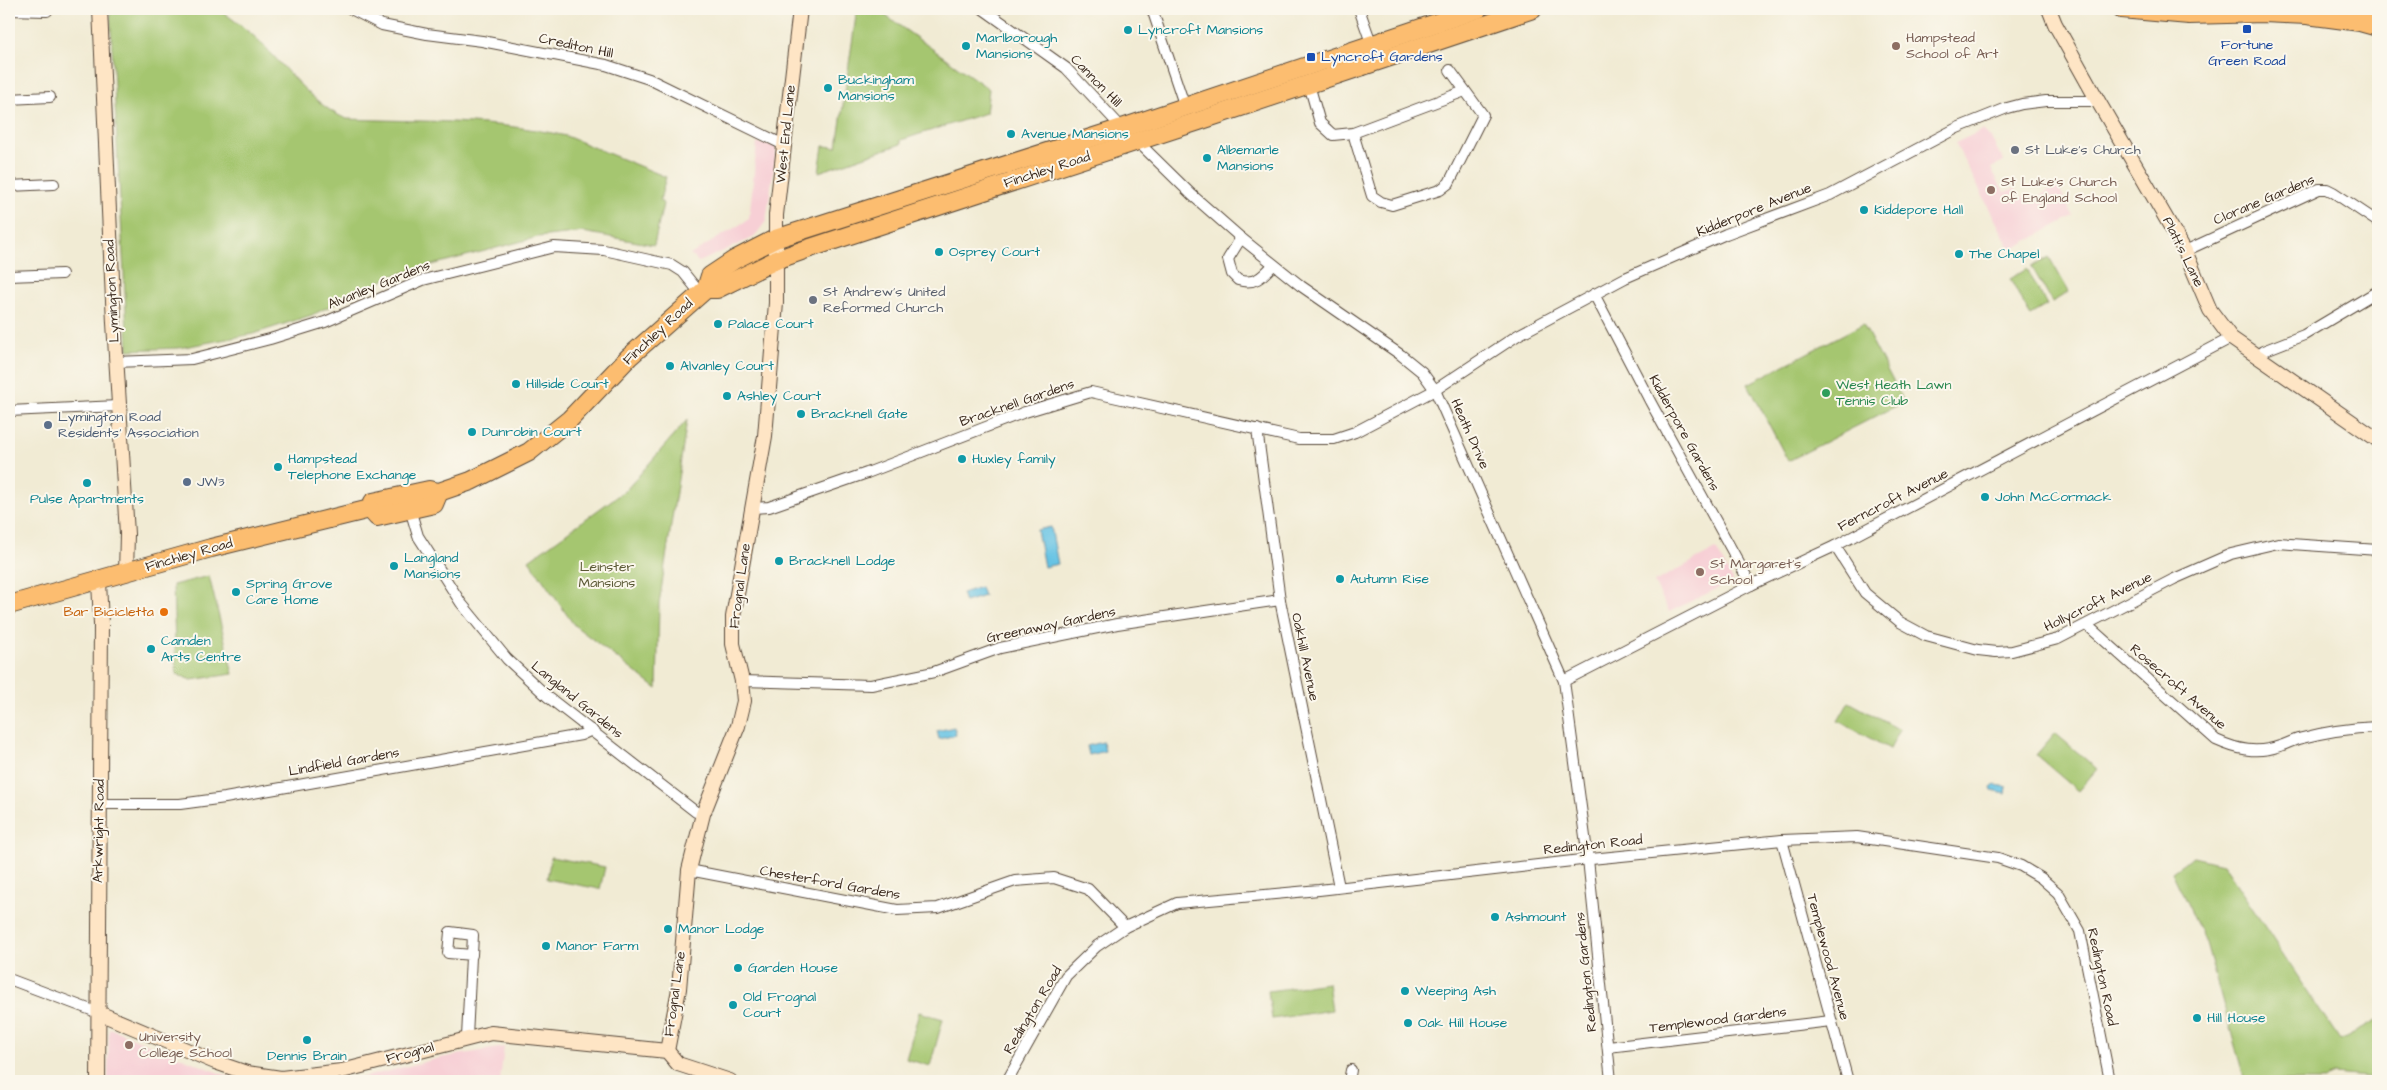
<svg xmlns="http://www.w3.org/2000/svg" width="2387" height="1090" font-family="'Architects Daughter',sans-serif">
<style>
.built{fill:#f7cfd5}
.green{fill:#a5c66f;stroke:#707846}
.water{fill:#66c3e4;stroke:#507681}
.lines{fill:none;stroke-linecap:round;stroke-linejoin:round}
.street-casing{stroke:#564739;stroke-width:12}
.secondary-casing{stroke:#564739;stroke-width:16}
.primary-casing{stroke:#564739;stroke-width:18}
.highway-casing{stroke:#564739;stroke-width:20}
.street{stroke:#fff;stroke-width:10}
.secondary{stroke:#fee5c5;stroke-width:14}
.primary{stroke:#fcbd6f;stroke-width:15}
.highway{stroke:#fcbd6f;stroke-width:18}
.transit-dot{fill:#1a4fb4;stroke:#fbf7ec;stroke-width:2}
.culture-dot{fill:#0f9aa8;stroke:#fbf7ec;stroke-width:2}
.education-dot{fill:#8d6e63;stroke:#fbf7ec;stroke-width:2}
.worship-dot{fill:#6b7280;stroke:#fbf7ec;stroke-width:2}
.leisure-dot{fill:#2e9e5b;stroke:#fbf7ec;stroke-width:2}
.service-dot{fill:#5c6f8a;stroke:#fbf7ec;stroke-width:2}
.food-dot{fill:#e8710a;stroke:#fbf7ec;stroke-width:2}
.labels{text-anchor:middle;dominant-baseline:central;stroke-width:4;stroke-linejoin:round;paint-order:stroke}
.culture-label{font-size:14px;fill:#0d838f;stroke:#fbf7ec;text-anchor:start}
.education-label{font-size:14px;fill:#785e54;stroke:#fbf7ec;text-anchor:start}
.transit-label{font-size:14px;fill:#164399;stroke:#fbf7ec}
.street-label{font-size:14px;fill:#3b2a1e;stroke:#fbf7ec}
.worship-label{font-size:14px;fill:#5b616d;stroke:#fbf7ec;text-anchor:start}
.leisure-label{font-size:14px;fill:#27864d;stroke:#fbf7ec;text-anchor:start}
.service-label{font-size:14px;fill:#4e5e75;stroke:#fbf7ec;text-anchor:start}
.park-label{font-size:14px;fill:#5b5936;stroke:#fbf7ec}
.food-label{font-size:14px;fill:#c56008;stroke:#fbf7ec;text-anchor:end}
</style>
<rect width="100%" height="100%" fill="#fbf7ec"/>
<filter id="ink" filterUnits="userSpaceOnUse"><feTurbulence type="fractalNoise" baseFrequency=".02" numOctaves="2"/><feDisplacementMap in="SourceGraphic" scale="10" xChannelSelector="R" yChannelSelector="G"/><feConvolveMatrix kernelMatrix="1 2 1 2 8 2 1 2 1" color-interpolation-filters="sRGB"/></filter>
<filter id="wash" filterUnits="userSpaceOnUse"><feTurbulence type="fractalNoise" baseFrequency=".0096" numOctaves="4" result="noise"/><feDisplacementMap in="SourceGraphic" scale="20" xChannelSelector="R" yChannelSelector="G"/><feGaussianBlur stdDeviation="1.12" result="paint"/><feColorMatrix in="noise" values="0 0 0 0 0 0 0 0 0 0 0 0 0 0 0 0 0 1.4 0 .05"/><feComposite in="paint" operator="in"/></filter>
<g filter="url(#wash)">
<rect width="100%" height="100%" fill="#f1ebd4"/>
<g class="built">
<polygon points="1983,130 1991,138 2004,162 1991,168 2004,192 2015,188 2020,198 2029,193 2032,199 2058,186 2073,216 2011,250 1955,143"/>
<polygon points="757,143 777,146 766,221 754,237 699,262 690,255 749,219"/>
<polygon points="1716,549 1733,581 1669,612 1654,582"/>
<polygon points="109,1028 219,1073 242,1081 108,1081"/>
<polygon points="504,1047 500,1081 349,1081 440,1058"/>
</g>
<g class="green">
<path d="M110,9h109c17,13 36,26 50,42 20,22 50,58 78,68 75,3 145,0 219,17l100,41 -6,23 3,4 -9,41 -71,-13 -45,5 -144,38 -82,40 -59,19 -74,14 -51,2z"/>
<polygon points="857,9 876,9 989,89 986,113 901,140 901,144 819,172 823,146 837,147"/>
<polygon points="2049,257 2069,292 2052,302 2032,267"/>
<polygon points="2027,269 2047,305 2030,315 2010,279"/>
<polygon points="1863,324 1904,402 1788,461 1748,384"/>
<polygon points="687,420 659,604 657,689 574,625 529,560 627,489"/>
<polygon points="209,576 233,674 191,680 176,674 173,585"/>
<polygon points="1849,702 1900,730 1890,749 1838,721"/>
<polygon points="2055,733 2097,769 2078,791 2036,755"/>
<polygon points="551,857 605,867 600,889 547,879"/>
<polygon points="2193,857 2223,864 2340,1040 2378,1020 2378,1078 2333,1074 2324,1081 2245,1081 2206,943 2172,872"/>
<polygon points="1328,983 1332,1010 1272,1019 1268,991"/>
<polygon points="919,1012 943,1019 930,1066 906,1059"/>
</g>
<g class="water">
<polygon points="1051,527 1058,564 1044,567 1037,530"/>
<polygon points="981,587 984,596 965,602 962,593"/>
<polygon points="954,727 956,735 939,739 937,731"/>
<polygon points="1103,742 1105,751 1089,755 1087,746"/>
<polygon points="1995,785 2007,787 2006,794 1992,791 1991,788"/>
</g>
</g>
<g filter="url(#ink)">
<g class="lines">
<g class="street-casing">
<g id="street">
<polyline points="351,9 382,25 427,34 482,41 606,65 649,79 784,145"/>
<polyline points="983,9 1066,68 1124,130"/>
<polyline points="1152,9 1185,107"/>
<polyline points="1359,9 1373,48"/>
<polyline points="9,10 47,11"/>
<polyline points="1308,81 1320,123 1333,135 1353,133 1465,91"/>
<polyline points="9,99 50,97"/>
<polyline points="1353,133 1372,196 1381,202 1392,205 1440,190 1449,183 1483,115 1450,70"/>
<polyline points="1135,139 1192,195 1241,238 1301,286 1401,355 1422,372 1435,390 1564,681 1588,859 1611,1081"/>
<polyline points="9,186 54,184"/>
<path d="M1241,238l-13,21 4,15 6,6c17,5 24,-3 35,-15"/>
<polyline points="2185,251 2319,189 2327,189 2333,192 2378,222"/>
<polyline points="9,276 62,274"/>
<polyline points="1594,294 1651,403 1751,585"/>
<polyline points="2256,356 2263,351 2304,335 2378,291"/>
<polyline points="116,362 192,359 270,339 325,322 423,280 554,247 604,250 672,265 683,272 700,293"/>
<polyline points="9,411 118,406"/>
<polyline points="1257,429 1280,600 1339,887"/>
<polyline points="752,508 769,507 867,473 1025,412 1091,392 1299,439 1334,439 1355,432 1435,390 1518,335 1625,278 1726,234 1830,195 1957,128 2007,108 2022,104 2046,101 2098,101"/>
<polyline points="410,509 418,536 461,603 507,659 548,697 696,812 703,814"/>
<polyline points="1835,546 1865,593 1900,622 1926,636 1978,650 1996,652 2012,651 2058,639 2174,579 2231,554 2278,543 2378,550"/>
<path d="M2087,625l129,115c22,10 41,14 64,6 6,-2 12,-5 18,-7 26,-7 53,-11 80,-12"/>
<polyline points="742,681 871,685 934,672 1000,648 1117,624 1280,600"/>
<polyline points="1564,681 1751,585 1835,546 2231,338"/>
<polyline points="100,804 180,804 225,798 581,735 592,730"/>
<polyline points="1782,840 1848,1081"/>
<polyline points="689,870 897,910 938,908 1015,881 1054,878 1088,889 1125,927"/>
<polyline points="9,979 99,1013"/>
<polyline points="467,1037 471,957 472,955 473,935 450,932 448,953 472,955"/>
<polyline points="1608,1047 1831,1021"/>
<polyline points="1007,1081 1066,976 1097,946 1125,927 1177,903 1319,890 1581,860 1782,840 1857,837 1998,858 2021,866 2041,878 2058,893 2080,931 2110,1081"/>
<polyline points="1349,1081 1351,1070"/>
</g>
</g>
<g class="secondary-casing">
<g id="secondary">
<polyline points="100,9 114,323 127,534 126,573"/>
<polyline points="2049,9 2055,24 2098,101 2185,251 2210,310 2231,338 2378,440"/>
<polyline points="99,1013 215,1062 247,1073 281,1078 342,1071 491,1033 667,1051 678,1064 730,1081"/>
<polyline points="667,1051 679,989 689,870 703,814 738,726 744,701 742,681 733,644 733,617 765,436 776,303 776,215 800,9"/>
<polyline points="98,1081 101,624 99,581"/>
</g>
</g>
<g class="primary-casing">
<polyline id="primary" points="2362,9 2378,12"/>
</g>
<g class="highway-casing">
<g id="highway">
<polyline points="2121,9 2189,15 2264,13 2307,15 2360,22 2378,27"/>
<polyline points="706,289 717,289 776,260 804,250 1199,121 1533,9"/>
<polyline points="370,509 373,502 429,490 439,492 471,481 529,452 570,419 629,357 706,289 710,276 734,260 775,239 1122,128 1478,9"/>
<polyline points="370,509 377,517 434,504 439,492"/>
<polyline points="9,605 211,548 370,509"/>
</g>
</g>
<use href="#street" class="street"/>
<use href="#secondary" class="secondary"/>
<use href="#primary" class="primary"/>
<use href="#highway" class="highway"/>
</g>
</g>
<g class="transit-dot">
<rect x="2242" y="24" width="10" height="10" rx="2.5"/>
<rect x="1306" y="52" width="10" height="10" rx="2.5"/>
</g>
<g class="culture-dot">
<circle cx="1128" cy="30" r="5"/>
<circle cx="966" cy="46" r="5"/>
<circle cx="828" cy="88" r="5"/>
<circle cx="1011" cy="134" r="5"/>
<circle cx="1207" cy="158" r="5"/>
<circle cx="1864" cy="210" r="5"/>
<circle cx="939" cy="252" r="5"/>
<circle cx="1959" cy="254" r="5"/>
<circle cx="718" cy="324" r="5"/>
<circle cx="670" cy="366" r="5"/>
<circle cx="516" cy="384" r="5"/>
<circle cx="727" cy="396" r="5"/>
<circle cx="801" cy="414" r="5"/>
<circle cx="472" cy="432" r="5"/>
<circle cx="962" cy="459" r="5"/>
<circle cx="278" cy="467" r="5"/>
<circle cx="87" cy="483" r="5"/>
<circle cx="1985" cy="497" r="5"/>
<circle cx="779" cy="561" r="5"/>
<circle cx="394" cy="566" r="5"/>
<circle cx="1340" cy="579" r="5"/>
<circle cx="236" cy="592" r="5"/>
<circle cx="151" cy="649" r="5"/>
<circle cx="1495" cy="917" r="5"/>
<circle cx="668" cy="929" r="5"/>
<circle cx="546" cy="946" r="5"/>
<circle cx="738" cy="968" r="5"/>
<circle cx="1405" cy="991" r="5"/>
<circle cx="733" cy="1005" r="5"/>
<circle cx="2197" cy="1018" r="5"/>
<circle cx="1408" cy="1023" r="5"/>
<circle cx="307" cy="1040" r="5"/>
</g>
<g class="education-dot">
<circle cx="1896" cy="46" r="5"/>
<circle cx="1991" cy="190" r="5"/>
<circle cx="1700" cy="572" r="5"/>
<circle cx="129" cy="1045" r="5"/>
</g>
<g class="worship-dot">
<circle cx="2015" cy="150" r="5"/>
<circle cx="813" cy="300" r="5"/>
</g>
<circle class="leisure-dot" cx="1826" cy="393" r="5"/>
<g class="service-dot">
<circle cx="48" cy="425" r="5"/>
<circle cx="187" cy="482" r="5"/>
</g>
<circle class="food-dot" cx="164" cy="612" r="5"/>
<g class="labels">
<g class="culture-label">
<text x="1138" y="30">Lyncroft Mansions</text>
<text x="976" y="38">Marlborough<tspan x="976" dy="16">Mansions</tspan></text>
<text x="838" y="80">Buckingham<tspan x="838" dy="16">Mansions</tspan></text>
<text x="1021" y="134">Avenue Mansions</text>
<text x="1217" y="150">Albemarle<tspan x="1217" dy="16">Mansions</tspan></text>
<text x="1874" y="210">Kiddepore Hall</text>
<text x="949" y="252">Osprey Court</text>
<text x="1969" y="254">The Chapel</text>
<text x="728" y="324">Palace Court</text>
<text x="680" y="366">Alvanley Court</text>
<text x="526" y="384">Hillside Court</text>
<text x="737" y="396">Ashley Court</text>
<text x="811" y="414">Bracknell Gate</text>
<text x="482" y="432">Dunrobin Court</text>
<text x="288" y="459">Hampstead<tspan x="288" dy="16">Telephone Exchange</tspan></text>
<text x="972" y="459">Huxley family</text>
<text x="1995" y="497">John McCormack</text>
<text x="87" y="499" text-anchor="middle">Pulse Apartments</text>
<text x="404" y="558">Langland<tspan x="404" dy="16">Mansions</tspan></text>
<text x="789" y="561">Bracknell Lodge</text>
<text x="1350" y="579">Autumn Rise</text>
<text x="246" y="584">Spring Grove<tspan x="246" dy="16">Care Home</tspan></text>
<text x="161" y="641">Camden<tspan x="161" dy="16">Arts Centre</tspan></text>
<text x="1505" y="917">Ashmount</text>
<text x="678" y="929">Manor Lodge</text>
<text x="556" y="946">Manor Farm</text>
<text x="748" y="968">Garden House</text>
<text x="1415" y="991">Weeping Ash</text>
<text x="743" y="997">Old Frognal<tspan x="743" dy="16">Court</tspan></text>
<text x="2207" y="1018">Hill House</text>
<text x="1418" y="1023">Oak Hill House</text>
<text x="307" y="1056" text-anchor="middle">Dennis Brain</text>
</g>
<g class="education-label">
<text x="1906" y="38">Hampstead<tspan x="1906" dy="16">School of Art</tspan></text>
<text x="2001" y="182">St Luke's Church<tspan x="2001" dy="16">of England School</tspan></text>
<text x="1710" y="564">St Margaret's<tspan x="1710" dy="16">School</tspan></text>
<text x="139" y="1037">University<tspan x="139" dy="16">College School</tspan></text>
</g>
<g class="transit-label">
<text x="2247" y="45">Fortune<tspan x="2247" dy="16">Green Road</tspan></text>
<text x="1321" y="57" text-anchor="start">Lyncroft Gardens</text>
</g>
<g class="street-label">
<text transform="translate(576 46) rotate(12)">Crediton Hill</text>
<text transform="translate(1096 81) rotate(46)">Cannon Hill</text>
<text transform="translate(786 134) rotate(-84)">West End Lane</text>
<text transform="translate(1047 170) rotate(-18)">Finchley Road</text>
<text transform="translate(2264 200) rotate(-23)">Clorane Gardens</text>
<text transform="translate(1754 210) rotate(-22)">Kidderpore Avenue</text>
<text transform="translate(2183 252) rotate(64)">Platt's Lane</text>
<text transform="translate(379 285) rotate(-22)">Alvanley Gardens</text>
<text transform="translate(112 291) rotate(-93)">Lymington Road</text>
<text transform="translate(658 332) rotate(-43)">Finchley Road</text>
<text transform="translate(1017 403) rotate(-19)">Bracknell Gardens</text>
<text transform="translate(1684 433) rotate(61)">Kidderpore Gardens</text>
<text transform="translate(1470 434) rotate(66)">Heath Drive</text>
<text transform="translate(1893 500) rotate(-27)">Ferncroft Avenue</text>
<text transform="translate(189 555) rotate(-16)">Finchley Road</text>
<text transform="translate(740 586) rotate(-82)">Frognal Lane</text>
<text transform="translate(2098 602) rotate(-26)">Hollycroft Avenue</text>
<text transform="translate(1051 625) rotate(-12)">Greenaway Gardens</text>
<text transform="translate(1305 657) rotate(78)">Oakhill Avenue</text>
<text transform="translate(2178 687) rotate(41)">Rosecroft Avenue</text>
<text transform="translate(577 700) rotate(39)">Langland Gardens</text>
<text transform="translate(344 762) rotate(-10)">Lindfield Gardens</text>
<text transform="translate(99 831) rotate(-89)">Arkwright Road</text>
<text transform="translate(1593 845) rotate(-6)">Redington Road</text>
<text transform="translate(830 883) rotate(10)">Chesterford Gardens</text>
<text transform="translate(1828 957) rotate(75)">Templewood Avenue</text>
<text transform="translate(1586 972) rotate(-96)">Redington Gardens</text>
<text transform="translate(2102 977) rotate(78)">Redington Road</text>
<text transform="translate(675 994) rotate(-82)">Frognal Lane</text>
<text transform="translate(1033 1010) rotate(-59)">Redington Road</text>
<text transform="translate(1718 1020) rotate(-7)">Templewood Gardens</text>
<text transform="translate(410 1053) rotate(-15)">Frognal</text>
</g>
<g class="worship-label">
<text x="2025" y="150">St Luke's Church</text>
<text x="823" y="292">St Andrew's United<tspan x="823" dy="16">Reformed Church</tspan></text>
</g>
<g class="leisure-label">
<text x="1836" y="385">West Heath Lawn<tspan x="1836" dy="16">Tennis Club</tspan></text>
</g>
<g class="service-label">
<text x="58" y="417">Lymington Road<tspan x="58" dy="16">Residents' Association</tspan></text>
<text x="197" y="482">JW3</text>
</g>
<g class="park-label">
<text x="607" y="567">Leinster<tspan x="607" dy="16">Mansions</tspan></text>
</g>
<g class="food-label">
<text x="154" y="612">Bar Bicicletta</text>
</g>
</g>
<rect width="2387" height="1090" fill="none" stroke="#fbf7ec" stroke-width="30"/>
</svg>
